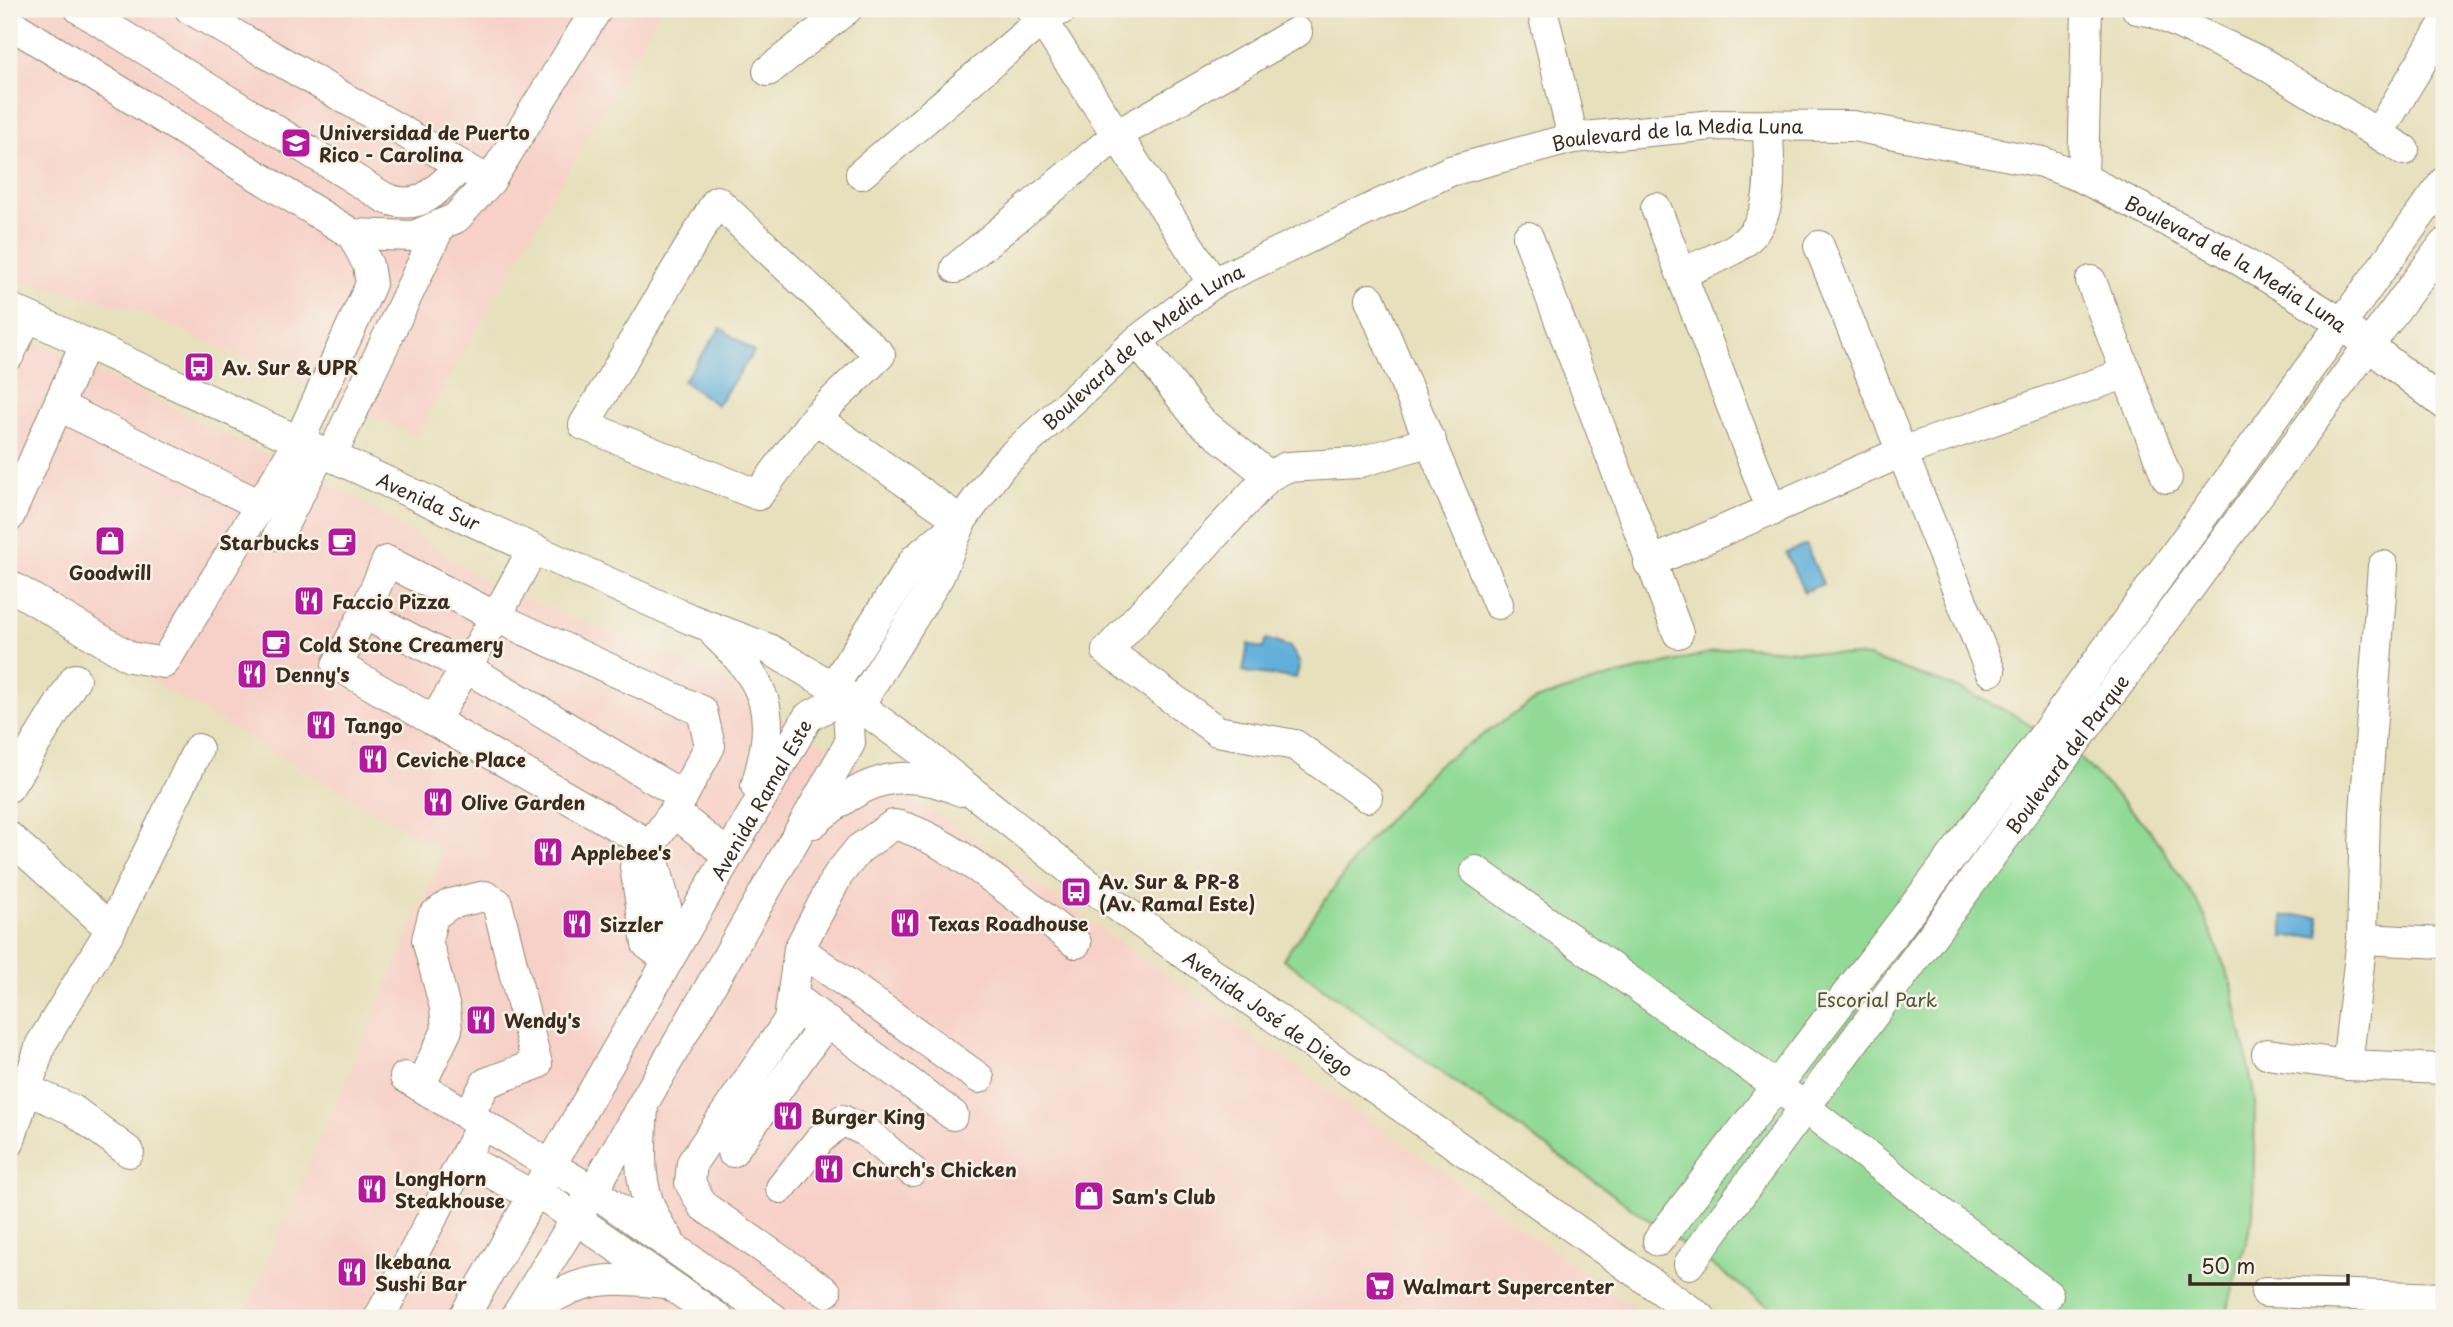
<svg xmlns="http://www.w3.org/2000/svg" width="2453" height="1327" font-family="'Playpen Sans',sans-serif">
<style>
.built{fill:#f7d1c8}
.green{fill:#91da95;stroke:#66825a;stroke-width:2}
.water{fill:#60afda;stroke:#4e6c7c;stroke-width:2}
.lines{fill:none;stroke-linecap:round;stroke-linejoin:round}
.minor-casing{stroke:#91856d;stroke-width:32}
.minor{stroke:#fff;stroke-width:30}
.labels{text-anchor:middle;dominant-baseline:central;stroke-width:5;stroke-linejoin:round;paint-order:stroke}
.poi-label{font-size:19px;font-weight:bold;fill:#3b2a1e;stroke:#f7f3e8;text-anchor:start}
.street-label{font-size:19px;fill:#3b2a1e;stroke:#f7f3e8}
.park-label{font-size:19px;fill:#50563c;stroke:#f7f3e8}
</style>
<rect width="100%" height="100%" fill="#f7f3e8"/>
<filter id="ink" filterUnits="userSpaceOnUse"><feTurbulence type="fractalNoise" baseFrequency=".0143" numOctaves="2"/><feDisplacementMap in="SourceGraphic" scale="14" xChannelSelector="R" yChannelSelector="G"/><feConvolveMatrix kernelMatrix="1 2 1 2 8 2 1 2 1" color-interpolation-filters="sRGB"/></filter>
<filter id="wash" filterUnits="userSpaceOnUse"><feTurbulence type="fractalNoise" baseFrequency=".00686" numOctaves="4" result="noise"/><feDisplacementMap in="SourceGraphic" scale="28" xChannelSelector="R" yChannelSelector="G"/><feGaussianBlur stdDeviation="1.57" result="paint"/><feColorMatrix in="noise" values="0 0 0 0 0 0 0 0 0 0 0 0 0 0 0 0 0 1.4 0 .05"/><feComposite in="paint" operator="in"/></filter>
<g filter="url(#wash)">
<rect width="100%" height="100%" fill="#e7e0bc"/>
<g class="built">
<polygon points="9,9 661,9 416,436 141,312 9,277"/>
<polygon points="9,336 43,346 355,497 494,586 720,678 954,825 1648,1318 243,1318 444,852 9,597"/>
</g>
<polygon class="green" points="1738,646 1868,657 1961,689 2014,715 2079,757 2151,831 2201,908 2232,985 2255,1100 2253,1217 2225,1318 1786,1318 1283,959 1362,849 1436,766 1535,700 1606,678"/>
<g class="water">
<polygon points="721,328 754,352 717,405 683,381"/>
<polygon points="1806,545 1823,584 1804,592 1786,553"/>
<polygon points="1266,639 1290,647 1300,663 1296,678 1243,672 1248,644 1263,649"/>
<polygon points="2283,916 2319,916 2319,936 2283,937"/>
</g>
</g>
<g filter="url(#ink)">
<g class="lines">
<g class="minor-casing">
<g id="minor">
<path d="M80,9l305,189c38,15 50,-9 77,-32"/>
<polyline points="190,9 478,175"/>
<polyline points="1031,9 1042,20 1213,283"/>
<polyline points="1542,9 1573,138"/>
<polyline points="2137,9 2154,12 2261,62 2404,150"/>
<polyline points="9,23 352,234 414,236 456,218 490,181 597,9"/>
<polyline points="768,71 847,9"/>
<polyline points="2378,134 2444,24"/>
<polyline points="861,174 1042,20 1062,9"/>
<polyline points="2083,178 2087,9"/>
<polyline points="1656,208 1772,511"/>
<polyline points="1528,237 1678,633"/>
<polyline points="1819,246 1990,671"/>
<polyline points="956,268 1117,135 1297,32"/>
<path d="M1682,273c17,-8 38,-15 54,-25 43,-27 32,-79 32,-123"/>
<polyline points="2091,281 2167,478"/>
<polyline points="1370,299 1498,604"/>
<path id="s1" d="M9,308l524,241 157,70 79,30 64,38 88,64 186,148 594,419"/>
<polyline points="1137,341 1199,420 1269,476 1107,651 1217,731 1295,745 1367,797"/>
<polyline points="9,355 27,317"/>
<polyline points="59,406 260,505"/>
<polyline points="815,418 758,495 584,425 717,201 880,355 815,418 961,521"/>
<polyline points="331,457 440,226"/>
<polyline points="1269,476 1287,467 1357,463 1431,441"/>
<polyline points="9,517 85,344"/>
<polyline points="278,535 321,452"/>
<polyline points="533,549 496,617 702,711 710,746 674,812"/>
<polyline points="1649,563 1902,452 2127,373"/>
<polyline points="9,585 130,657 164,663 298,443 371,284 368,265 352,234"/>
<polyline points="364,614 387,561 496,617 434,721 650,845 676,946"/>
<path d="M716,635c54,51 61,80 40,151"/>
<path id="s2" d="M833,687l82,-128 46,-38 41,-56 135,-124 76,-58 237,-112 123,-33 141,-13 139,1 189,36 41,16 142,73 104,64 115,89"/>
<polyline points="859,705 939,576 960,525"/>
<polyline points="434,721 337,665 364,614 465,667 683,796"/>
<polyline points="9,787 75,679"/>
<path d="M813,823c48,-41 86,-60 148,-32"/>
<polyline points="9,837 111,929"/>
<polyline points="1476,871 1778,1087 2048,1295"/>
<polyline points="2362,939 2444,943"/>
<polyline points="799,949 979,1078"/>
<polyline points="668,960 647,944 635,867 674,812 728,855"/>
<polyline points="794,997 953,1115"/>
<polyline points="2267,1054 2347,1065 2444,1069"/>
<polyline points="2347,1065 2362,939 2365,813 2383,566"/>
<polyline points="405,1077 593,1191 773,1318"/>
<polyline points="420,1086 447,1030 445,1008 427,940 433,916 450,904 485,896 497,903 537,1064 486,1083 468,1116"/>
<polyline points="26,1089 73,1110 129,1152"/>
<path d="M643,1110c-4,47 -6,89 25,128"/>
<polyline points="9,1143 41,1044 111,929 198,749"/>
<polyline points="732,1152 823,1027 801,1012"/>
<polyline points="465,1159 532,1195"/>
<polyline points="781,1188 819,1140 842,1120 865,1131 912,1171"/>
<polyline points="535,1190 718,1318"/>
<polyline points="1658,1241 2032,752 2444,182"/>
<path id="s3" d="M1689,1264l755,-1020"/>
<path d="M826,1292l-123,-86 -13,-23 2,-20 97,-143 10,-71 39,-74 21,-26 34,-24c46,5 143,87 183,118"/>
<polyline points="2266,1292 2444,1298"/>
<polyline points="379,1318 482,1124"/>
<path id="s4" d="M463,1318l345,-601 39,-21"/>
<polyline points="515,1318 593,1191 850,743 847,696"/>
<path d="M522,1318c56,-40 76,-42 143,-35"/>
</g>
</g>
<use href="#minor" class="minor"/>
</g>
</g>
<defs>
<g id="university-square" transform="scale(1.575)"><rect x="-9" y="-9" width="18" height="18" rx="4" fill="#b5179e" stroke="#f7f3e8"/><path d="M0-5L7-2L0 1L-7-2ZM-4 1L0 2.5L4 1V4Q0 6-4 4Z" fill="#fff"/></g>
<g id="bus-square" transform="scale(1.575)"><rect x="-9" y="-9" width="18" height="18" rx="4" fill="#b5179e" stroke="#f7f3e8"/><path d="M-5-6H5V4H4V6H2V4H-2V6H-4V4H-5ZM-3.5-4V0h7V-4ZM-3.5 1.2v1.5H-2V1.2ZM2 1.2v1.5H3.5V1.2Z" fill="#fff"/></g>
<g id="shop-square" transform="scale(1.575)"><rect x="-9" y="-9" width="18" height="18" rx="4" fill="#b5179e" stroke="#f7f3e8"/><path d="M-5-2.5h2.3a2.7 3.5 0 0 1 5.4 0H5L5.5 6h-11ZM-1.5-2.5h3a1.5 2.3 0 0 0-3 0Z" fill="#fff"/></g>
<g id="cafe-square" transform="scale(1.575)"><rect x="-9" y="-9" width="18" height="18" rx="4" fill="#b5179e" stroke="#f7f3e8"/><path d="M-5.5-4.5H6V0H3Q3 3.5 0 3.5H-2.5Q-5.5 3.5-5.5 0ZM3-3.2v2h1.7v-2ZM-6 4.5H4V6H-6Z" fill="#fff"/></g>
<g id="restaurant-square" transform="scale(1.575)"><rect x="-9" y="-9" width="18" height="18" rx="4" fill="#b5179e" stroke="#f7f3e8"/><path d="M-5-6h1v4h1v-4h1v4h1v-4h1v5L-1.5 .5V6h-2V.5L-5-1ZM5-6V6H3V1.5H1.5Q1.5-4 5-6Z" fill="#fff"/></g>
<g id="supermarket-square" transform="scale(1.575)"><rect x="-9" y="-9" width="18" height="18" rx="4" fill="#b5179e" stroke="#f7f3e8"/><path d="M-6-5.5h2.5l.6 2H6L4.5 2H-2.5L-4.4-4H-6ZM-1.5 3.2a1.3 1.3 0 1 0 .1 0ZM3 3.2a1.3 1.3 0 1 0 .1 0Z" fill="#fff"/></g>
</defs>
<g fill-rule="evenodd">
<use href="#university-square" x="296" y="143"/>
<use href="#bus-square" x="199" y="367"/>
<use href="#shop-square" x="110" y="541"/>
<use href="#cafe-square" x="342" y="542"/>
<use href="#restaurant-square" x="309" y="601"/>
<use href="#cafe-square" x="276" y="644"/>
<use href="#restaurant-square" x="252" y="674"/>
<use href="#restaurant-square" x="321" y="725"/>
<use href="#restaurant-square" x="373" y="759"/>
<use href="#restaurant-square" x="438" y="802"/>
<use href="#restaurant-square" x="548" y="852"/>
<use href="#bus-square" x="1076" y="892"/>
<use href="#restaurant-square" x="905" y="923"/>
<use href="#restaurant-square" x="577" y="924"/>
<use href="#restaurant-square" x="481" y="1020"/>
<use href="#restaurant-square" x="788" y="1116"/>
<use href="#restaurant-square" x="829" y="1169"/>
<use href="#restaurant-square" x="372" y="1189"/>
<use href="#shop-square" x="1089" y="1196"/>
<use href="#restaurant-square" x="352" y="1272"/>
<use href="#supermarket-square" x="1380" y="1286"/>
</g>
<g class="labels">
<g class="poi-label">
<text x="319" y="132">Universidad de Puerto<tspan x="319" dy="22">Rico - Carolina</tspan></text>
<text x="222" y="367">Av. Sur &amp; UPR</text>
<text x="319" y="542" text-anchor="end">Starbucks</text>
<text x="110" y="572" text-anchor="middle">Goodwill</text>
<text x="332" y="601">Faccio Pizza</text>
<text x="299" y="644">Cold Stone Creamery</text>
<text x="275" y="674">Denny's</text>
<text x="344" y="725">Tango</text>
<text x="396" y="759">Ceviche Place</text>
<text x="461" y="802">Olive Garden</text>
<text x="571" y="852">Applebee's</text>
<text x="1099" y="881">Av. Sur &amp; PR-8<tspan x="1099" dy="22">(Av. Ramal Este)</tspan></text>
<text x="928" y="923">Texas Roadhouse</text>
<text x="600" y="924">Sizzler</text>
<text x="504" y="1020">Wendy's</text>
<text x="811" y="1116">Burger King</text>
<text x="852" y="1169">Church's Chicken</text>
<text x="395" y="1178">LongHorn<tspan x="395" dy="22">Steakhouse</tspan></text>
<text x="1112" y="1196">Sam's Club</text>
<text x="375" y="1261">Ikebana<tspan x="375" dy="22">Sushi Bar</tspan></text>
<text x="1403" y="1286">Walmart Supercenter</text>
</g>
<g class="street-label">
<text stroke="none"><textPath href="#s2" startOffset="1054">Boulevard de la Media Luna</textPath></text>
<text stroke="none"><textPath href="#s2" startOffset="1642">Boulevard de la Media Luna</textPath></text>
<text stroke="none"><textPath href="#s2" startOffset="466">Boulevard de la Media Luna</textPath></text>
<text stroke="none"><textPath href="#s1" startOffset="462">Avenida Sur</textPath></text>
<text stroke="none"><textPath href="#s3" startOffset="635">Boulevard del Parque</textPath></text>
<text stroke="none"><textPath href="#s4" startOffset="598">Avenida Ramal Este</textPath></text>
<text stroke="none"><textPath href="#s1" startOffset="1452">Avenida José de Diego</textPath></text>
</g>
<g class="park-label">
<text x="1877" y="999">Escorial Park</text>
</g>
</g>
<rect width="2453" height="1327" fill="none" stroke="#f7f3e8" stroke-width="35"/>
<path d="M2190 1274v10h158v-10" fill="none" stroke="#3b2a1e" stroke-width="3.5"/>
<text x="2201" y="1274" font-size="21" fill="#3b2a1e" stroke="#f7f3e8" stroke-width="5" paint-order="stroke">50 m</text>
</svg>
